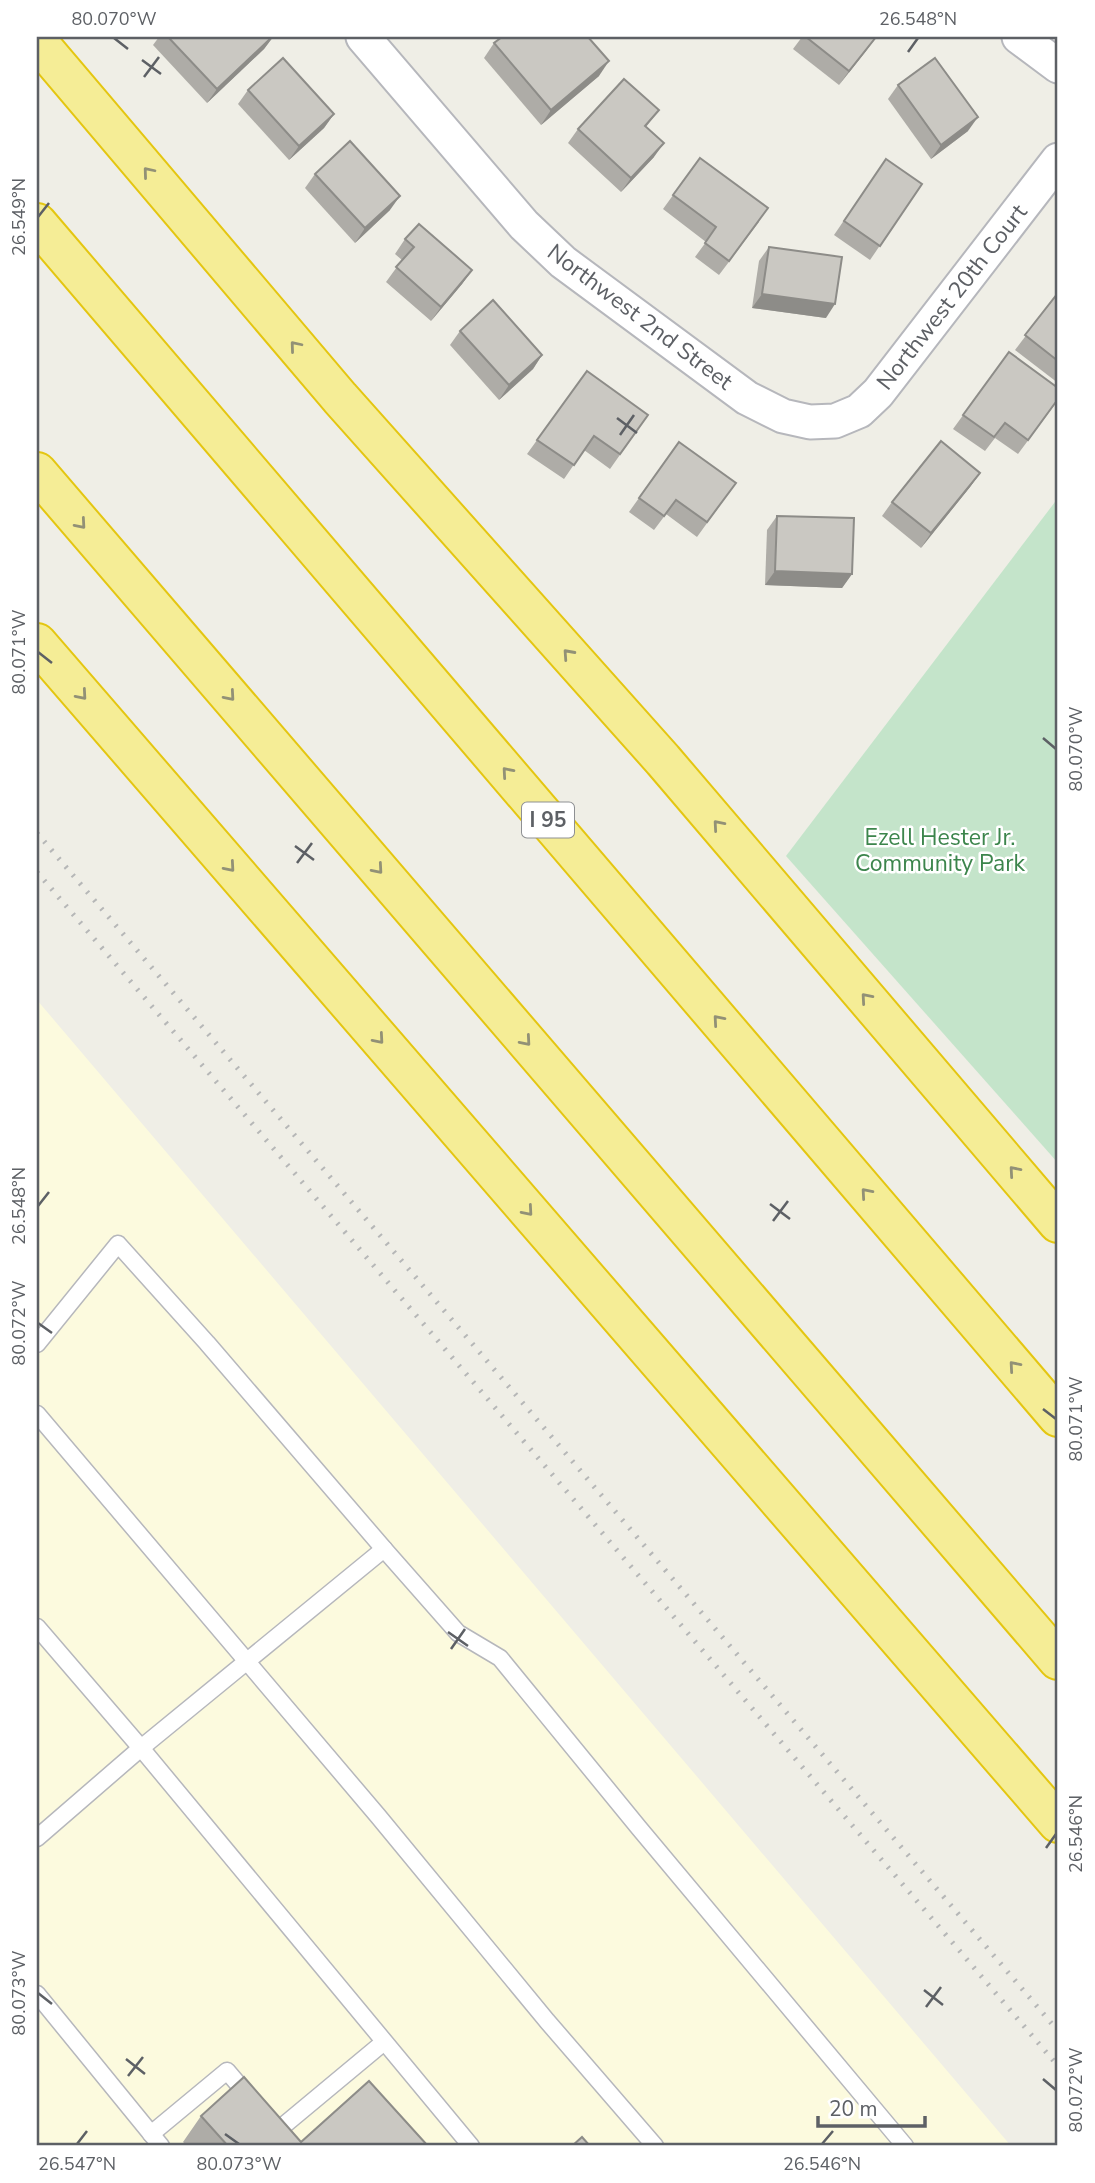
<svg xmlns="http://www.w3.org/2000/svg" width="1095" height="2183" font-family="'Nunito Sans',sans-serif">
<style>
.commercial{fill:#fcfade}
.green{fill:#c4e4ca}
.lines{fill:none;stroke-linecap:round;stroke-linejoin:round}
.service-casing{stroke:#b6b7bc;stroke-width:19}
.minor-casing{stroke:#b6b7bc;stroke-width:37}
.motorway-casing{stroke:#e4c611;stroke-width:42}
.service{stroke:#fff;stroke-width:16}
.minor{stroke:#fff;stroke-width:33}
.motorway{stroke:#f5ed96;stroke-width:38}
.rail{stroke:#b6b7b7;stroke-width:5;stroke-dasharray:2 9;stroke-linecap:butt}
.wall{fill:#aeaca7}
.shaded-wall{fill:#8d8c88}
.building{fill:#cac8c2;stroke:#8d8c88;stroke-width:2}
.oneway{stroke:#929176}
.ticks{fill:none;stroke:#5d6065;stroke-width:2.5}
.labels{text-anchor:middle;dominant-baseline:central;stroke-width:5;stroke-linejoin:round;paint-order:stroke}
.shield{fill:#fff;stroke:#8e9093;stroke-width:2}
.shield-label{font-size:21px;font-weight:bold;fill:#5d6065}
.street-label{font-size:23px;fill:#5d6065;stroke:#fff}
.park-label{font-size:23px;fill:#3c854c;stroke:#fff}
.neatline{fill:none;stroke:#5d6065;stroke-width:2.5}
.ticks-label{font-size:18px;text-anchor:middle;fill:#5d6065}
</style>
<rect width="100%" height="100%" fill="#efeee6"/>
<polygon class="commercial" points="37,1000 1011,2146 37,2146"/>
<polygon class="green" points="1058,498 1058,1163 786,856"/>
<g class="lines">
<g class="service-casing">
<g id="service">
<polyline points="37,1344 118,1244 207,1343 384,1549"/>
<polyline points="37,1414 378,1816 547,2021 655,2146"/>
<polyline points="37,1627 141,1748 471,2146"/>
<polyline points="37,1838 141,1748 384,1549 458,1633 500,1658 639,1828 905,2146"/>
<polyline points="37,1994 161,2146"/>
<polyline points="270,2124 277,2131 384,2042"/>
<polyline points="151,2134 227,2071 250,2098"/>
</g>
</g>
<g class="minor-casing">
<g id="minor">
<polyline points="363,37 524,225 563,262 747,398 783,416 810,422 835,421 859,411 878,393 1058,160"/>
<polyline points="1019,37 1058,66"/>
</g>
</g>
<g class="motorway-casing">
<g id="motorway">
<polyline points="37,41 340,398 663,760 1058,1223"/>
<polyline points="37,223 1058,1417"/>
<polyline points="37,472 1058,1660"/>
<polyline points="37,643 1058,1823"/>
</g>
</g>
<use href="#service" class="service"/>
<use href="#minor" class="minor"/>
<use href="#motorway" class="motorway"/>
<g class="rail">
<polyline points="37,833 1058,2031"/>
<polyline points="37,872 1058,2066"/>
</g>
</g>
<g class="wall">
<polygon points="159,37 273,37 264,49 207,103 153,45"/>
<polygon points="802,37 876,37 839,85 793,49"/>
<polygon points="494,43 599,76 541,125 484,58"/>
<polygon points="898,85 968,131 931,159 888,99"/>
<polygon points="248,90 334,114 324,128 289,160 238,104"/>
<polygon points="659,110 646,127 654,157 621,192 568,143 578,129"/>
<polygon points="700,158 759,222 719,275 695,257 706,242 663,209"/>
<polygon points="886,159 922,184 870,260 834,235"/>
<polygon points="315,174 390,210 355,243 305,188"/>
<polygon points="405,239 472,270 462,284 431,321 386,282 402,260 395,254"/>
<polygon points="769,247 826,318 752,308 759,261"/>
<polygon points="1058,293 1058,383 1015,350"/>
<polygon points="460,331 542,355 533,369 499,400 450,345"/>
<polygon points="1009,352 1058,400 1018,454 995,438 985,451 953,429"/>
<polygon points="587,371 648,415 610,469 584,450 564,479 527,454"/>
<polygon points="980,473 970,487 921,548 882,516 892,502"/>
<polygon points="736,483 697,537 666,514 654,530 629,512 639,498"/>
<polygon points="777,516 852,574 842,588 765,585 767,530"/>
<polygon points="201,2116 301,2142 428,2146 187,2146 183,2142"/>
</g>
<g class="shaded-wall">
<polygon points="273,37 264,49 207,103 217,89"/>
<polygon points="876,37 866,51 839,85 849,71"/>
<polygon points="609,61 599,76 541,125 551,110"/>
<polygon points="334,114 324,128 289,160 299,146"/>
<polygon points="978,117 968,131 931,159 941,145"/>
<polygon points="664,143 654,157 621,192 631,178"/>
<polygon points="400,196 390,210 355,243 365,228"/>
<polygon points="472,270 462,284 431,321 441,307"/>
<polygon points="762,294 835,304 826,318 752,308"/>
<polygon points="542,355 533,369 499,400 509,385"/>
<polygon points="980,473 970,487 921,548 931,533"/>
<polygon points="775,571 852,574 842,588 765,585"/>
</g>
<g class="building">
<polygon points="168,37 272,37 217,89"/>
<polygon points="502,37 588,37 609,61 551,110 494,43"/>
<polygon points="806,37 876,37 849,71"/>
<polygon points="283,58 334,114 299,146 248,90"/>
<polygon points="935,58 978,117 941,145 898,85"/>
<polygon points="624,79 659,110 645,126 664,143 631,178 578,129"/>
<polygon points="350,141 400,196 365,228 315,174"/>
<polygon points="700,158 768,208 729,261 705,243 716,227 673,195"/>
<polygon points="886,159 922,184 880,246 844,221"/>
<polygon points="419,224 472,270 441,307 396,267 414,247 405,239"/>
<polygon points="769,247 842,257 835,304 762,294"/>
<polygon points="1058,293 1058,361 1025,335"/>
<polygon points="493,300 542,355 509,385 460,331"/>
<polygon points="1009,352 1058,388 1058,399 1028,440 1005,423 994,437 963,415"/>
<polygon points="587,371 648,415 620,454 594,436 574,465 537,440"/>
<polygon points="941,441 980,473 931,533 892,502"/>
<polygon points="679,442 736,483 707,522 676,500 664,516 639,498"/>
<polygon points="777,516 854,518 852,574 775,571"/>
<polygon points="244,2077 301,2142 369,2081 428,2146 228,2146 201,2116"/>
<polygon points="582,2137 590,2146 572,2146"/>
</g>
<defs><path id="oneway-chevron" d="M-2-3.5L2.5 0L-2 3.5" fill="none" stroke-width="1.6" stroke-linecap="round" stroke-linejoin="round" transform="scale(1.75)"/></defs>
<g class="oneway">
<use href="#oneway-chevron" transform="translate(148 172) rotate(-130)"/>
<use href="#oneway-chevron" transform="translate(295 346) rotate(-130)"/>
<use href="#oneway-chevron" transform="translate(81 524) rotate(49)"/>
<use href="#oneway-chevron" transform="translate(568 654) rotate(-132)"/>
<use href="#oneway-chevron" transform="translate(82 695) rotate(49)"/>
<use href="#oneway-chevron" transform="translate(230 696) rotate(49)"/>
<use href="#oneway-chevron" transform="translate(507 772) rotate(-131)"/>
<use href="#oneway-chevron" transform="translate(718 825) rotate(-131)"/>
<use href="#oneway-chevron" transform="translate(230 867) rotate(49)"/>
<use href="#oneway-chevron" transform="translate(378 869) rotate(49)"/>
<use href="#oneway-chevron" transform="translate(866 998) rotate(-131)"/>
<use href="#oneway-chevron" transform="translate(718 1020) rotate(-131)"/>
<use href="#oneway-chevron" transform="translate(379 1039) rotate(49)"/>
<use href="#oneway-chevron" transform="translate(526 1041) rotate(49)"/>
<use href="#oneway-chevron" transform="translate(1014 1171) rotate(-131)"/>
<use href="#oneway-chevron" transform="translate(866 1193) rotate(-131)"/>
<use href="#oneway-chevron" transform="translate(528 1211) rotate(49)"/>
<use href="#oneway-chevron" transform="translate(1014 1366) rotate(-131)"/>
</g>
<path class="ticks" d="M114,38l14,11M908,52l10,-14M142,60l19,14M144,77l15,-20M38,217l11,-14M617,418l20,15M620,435l14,-20M38,652l14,11M1043,738l13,11M295,846l19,14M297,863l15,-20M770,1204l20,15M38,1206l11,-14M773,1221l15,-20M38,1323l14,10M1043,1409l13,10M448,1632l20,14M451,1649l14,-20M1046,1848l10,-14M924,1990l19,15M38,1993l14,11M926,2007l15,-20M126,2059l19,15M128,2076l15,-19M1043,2079l13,11M225,2134l14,10M77,2144l10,-13M822,2144l11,-13"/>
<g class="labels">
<rect class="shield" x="522" y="802.5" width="52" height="35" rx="5"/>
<g class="shield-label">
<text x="548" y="820">I 95</text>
</g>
<g class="street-label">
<text transform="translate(952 297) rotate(-52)">Northwest 20th Court</text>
<text transform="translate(640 317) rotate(37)">Northwest 2nd Street</text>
</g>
<g class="park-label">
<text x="940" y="837">Ezell Hester Jr.<tspan x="940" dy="26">Community Park</tspan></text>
</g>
</g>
<rect width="1095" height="2183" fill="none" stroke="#ffffff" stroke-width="77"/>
<path d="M818 2116v10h107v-10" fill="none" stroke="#5d6065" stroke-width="3.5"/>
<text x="829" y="2116" font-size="21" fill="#5d6065" stroke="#ffffff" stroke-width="5" paint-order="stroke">20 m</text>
<rect x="38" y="38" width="1018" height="2106" class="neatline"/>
<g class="ticks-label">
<text x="114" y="25">80.070°W</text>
<text x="918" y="25">26.548°N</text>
<text transform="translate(19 217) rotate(-90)" y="6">26.549°N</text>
<text transform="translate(19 652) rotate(-90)" y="6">80.071°W</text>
<text transform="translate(1076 749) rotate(-90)" y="6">80.070°W</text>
<text transform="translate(19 1206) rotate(-90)" y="6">26.548°N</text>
<text transform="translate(19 1323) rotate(-90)" y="6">80.072°W</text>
<text transform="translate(1076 1419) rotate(-90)" y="6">80.071°W</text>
<text transform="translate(1076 1834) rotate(-90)" y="6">26.546°N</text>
<text transform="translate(19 1993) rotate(-90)" y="6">80.073°W</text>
<text transform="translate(1076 2090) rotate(-90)" y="6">80.072°W</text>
<text x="77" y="2170">26.547°N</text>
<text x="239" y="2170">80.073°W</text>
<text x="822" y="2170">26.546°N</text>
</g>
</svg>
